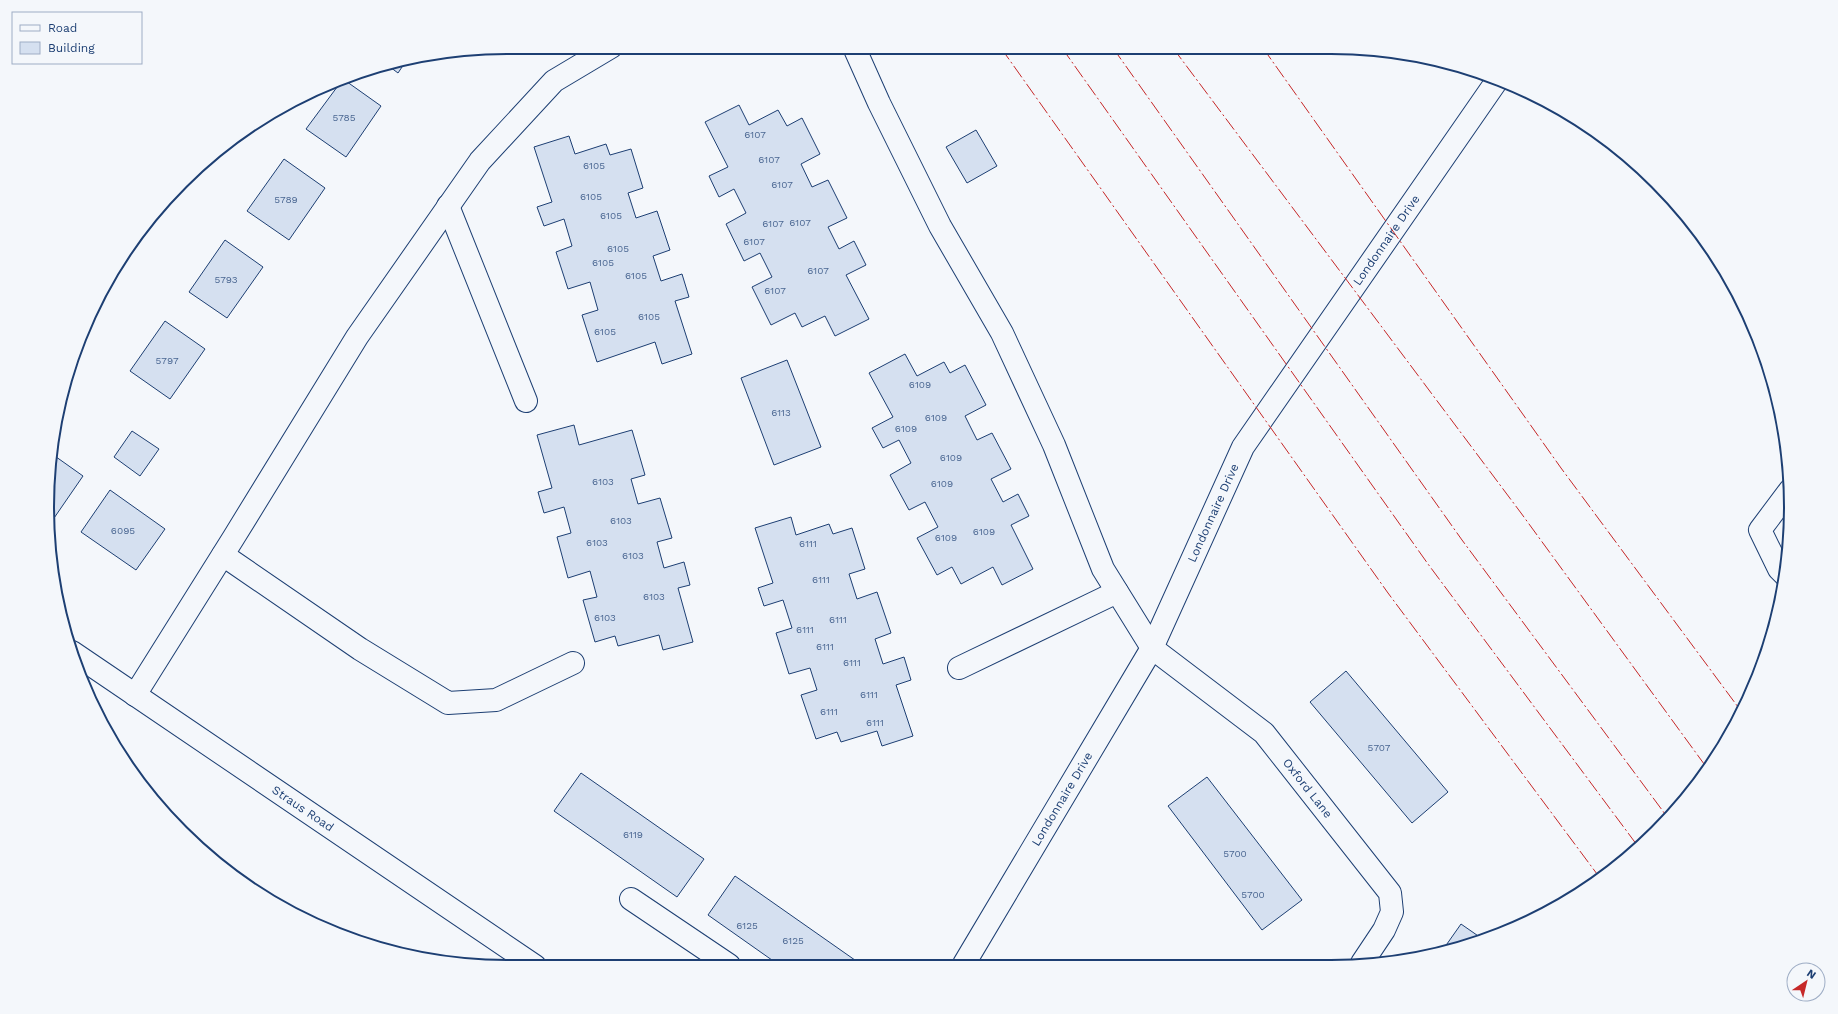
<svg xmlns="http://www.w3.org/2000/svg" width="1838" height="1014" font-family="'Work Sans',sans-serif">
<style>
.building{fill:#d5e0f0;stroke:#1d3f73}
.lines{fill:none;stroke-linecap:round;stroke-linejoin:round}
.minor-casing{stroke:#1d3f73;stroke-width:24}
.minor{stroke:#f4f7fb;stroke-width:22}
.power{stroke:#c62828;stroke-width:1;stroke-dasharray:14 3 2 3;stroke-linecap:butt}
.labels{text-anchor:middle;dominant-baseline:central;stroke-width:3;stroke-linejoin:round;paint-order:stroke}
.number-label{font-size:10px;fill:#4b6792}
.street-label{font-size:12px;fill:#1d3f73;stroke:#f4f7fb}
.rim{fill:none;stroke:#1d3f73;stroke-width:2}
</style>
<rect width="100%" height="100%" fill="#f4f7fb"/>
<g class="building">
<polygon points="408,58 398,73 386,64"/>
<polygon points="343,79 381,106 346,157 306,129"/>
<polygon points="739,105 749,125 778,110 787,126 802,118 820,154 801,164 812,187 828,180 847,218 828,227 839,249 854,241 866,265 846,275 869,319 835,336 825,316 802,327 795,313 771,325 752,287 772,277 760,253 744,261 726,224 746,213 734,189 719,197 709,176 728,167 705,122"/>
<polygon points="976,130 997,166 967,183 946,147"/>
<polygon points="569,136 575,154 606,144 610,155 631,149 643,188 628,193 636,218 657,211 670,250 653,256 661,281 682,274 689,297 675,301 692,354 662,364 655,342 597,362 582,315 598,310 590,282 568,289 556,252 572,246 564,219 544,226 537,207 552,202 534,147"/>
<polygon points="284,159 325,188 289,240 247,211"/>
<polygon points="225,240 263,267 227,318 189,292"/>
<polygon points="165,321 205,349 170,399 130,371"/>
<polygon points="905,354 917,376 944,362 950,373 965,365 986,405 965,416 977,440 992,433 1011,469 991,479 1003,502 1018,494 1029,516 1011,525 1033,569 1002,585 993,567 961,584 952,567 937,575 917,538 938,527 925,502 909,510 890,475 911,463 899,440 883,448 872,428 893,417 869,373"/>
<polygon points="787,360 821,447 774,465 741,378"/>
<polygon points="574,425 579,445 632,430 645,475 631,479 638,504 660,498 672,538 657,542 664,568 684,562 690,585 678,588 693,642 663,650 659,635 618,646 615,636 595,642 583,600 597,597 590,571 568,578 557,537 571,533 564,507 544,513 538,492 552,488 537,435"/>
<polygon points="132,431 159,449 140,476 114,457"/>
<polygon points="52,454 83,476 52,521 48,518 48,477"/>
<polygon points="110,490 165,529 136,570 81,532"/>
<polygon points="791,517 796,535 829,524 833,534 852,528 865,569 849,574 857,599 877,592 891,633 875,639 883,664 904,657 911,680 896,685 913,736 882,746 877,731 841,742 837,732 816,739 801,695 817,690 810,668 789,674 776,633 792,628 783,600 764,606 758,588 773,583 755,528"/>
<polygon points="1346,671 1448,792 1412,823 1310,702"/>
<polygon points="581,773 704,859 677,897 554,811"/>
<polygon points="1207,777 1302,900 1262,930 1168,806"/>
<polygon points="735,876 862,965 779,965 708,915"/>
<polygon points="1461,924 1484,940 1442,951"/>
</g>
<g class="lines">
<g class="minor-casing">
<g id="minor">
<path id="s1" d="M854,47l25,56 61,123 62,107 52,112 49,124 49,79 112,85 126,160 2,19 -8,18 -22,33"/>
<polyline points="448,206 526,401"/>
<polyline points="223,555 360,649 448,703 496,700 573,663"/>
<polyline points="1785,575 1779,569 1760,530 1790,490"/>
<path id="s2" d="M72,652l463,314"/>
<polyline points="959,668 1117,592"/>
<polyline points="135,695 234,537 357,337 480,161 554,81 611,47"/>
<polyline points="631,899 729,965"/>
<path id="s3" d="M964,964l188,-316 91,-201 253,-365"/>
</g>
</g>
<use href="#minor" class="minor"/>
<g class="power">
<polyline points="1001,48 1388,593 1600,878"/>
<polyline points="1062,48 1428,564 1637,845"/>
<polyline points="1113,48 1462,540 1668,818"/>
<polyline points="1173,48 1521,513 1707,768"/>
<polyline points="1263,48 1561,468 1741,711"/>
</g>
</g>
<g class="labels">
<g class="number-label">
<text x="344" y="117">5785</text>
<text x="755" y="134">6107</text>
<text x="769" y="159">6107</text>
<text x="594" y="165">6105</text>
<text x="782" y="184">6107</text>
<text x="591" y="196">6105</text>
<text x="286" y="199">5789</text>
<text x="611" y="215">6105</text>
<text x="800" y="222">6107</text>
<text x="773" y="223">6107</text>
<text x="754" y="241">6107</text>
<text x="618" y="248">6105</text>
<text x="603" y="262">6105</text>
<text x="818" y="270">6107</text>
<text x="636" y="275">6105</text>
<text x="226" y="279">5793</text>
<text x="775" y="290">6107</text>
<text x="649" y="316">6105</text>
<text x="605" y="331">6105</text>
<text x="167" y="360">5797</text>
<text x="920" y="384">6109</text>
<text x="781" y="412">6113</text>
<text x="936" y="417">6109</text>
<text x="906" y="428">6109</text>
<text x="951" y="457">6109</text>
<text x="603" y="481">6103</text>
<text x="942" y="483">6109</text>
<text x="621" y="520">6103</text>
<text x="123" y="530">6095</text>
<text x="984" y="531">6109</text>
<text x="946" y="537">6109</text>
<text x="597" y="542">6103</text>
<text x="808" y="543">6111</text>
<text x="633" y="555">6103</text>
<text x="821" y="579">6111</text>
<text x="654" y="596">6103</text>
<text x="605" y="617">6103</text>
<text x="838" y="619">6111</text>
<text x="805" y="629">6111</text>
<text x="825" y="646">6111</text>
<text x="852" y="662">6111</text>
<text x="869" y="694">6111</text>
<text x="829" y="711">6111</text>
<text x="875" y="722">6111</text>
<text x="1379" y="747">5707</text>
<text x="633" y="834">6119</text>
<text x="1235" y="853">5700</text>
<text x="1253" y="894">5700</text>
<text x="747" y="925">6125</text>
<text x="793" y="940">6125</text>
</g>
<g class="street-label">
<text stroke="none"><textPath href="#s3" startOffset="840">Londonnaire Drive</textPath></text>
<text stroke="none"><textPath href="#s3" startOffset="516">Londonnaire Drive</textPath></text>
<text stroke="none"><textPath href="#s1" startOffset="883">Oxford Lane</textPath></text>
<text stroke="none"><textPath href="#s3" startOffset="192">Londonnaire Drive</textPath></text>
<text stroke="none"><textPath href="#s2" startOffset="279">Straus Road</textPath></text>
</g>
</g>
<path d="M0 0H1838V1014H0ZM507 54H1331A453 453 0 0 1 1784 507V507A453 453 0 0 1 1331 960H507A453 453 0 0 1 54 507V507A453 453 0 0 1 507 54Z" fill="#f4f7fb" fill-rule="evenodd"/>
<path class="rim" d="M507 54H1331A453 453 0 0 1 1784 507V507A453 453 0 0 1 1331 960H507A453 453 0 0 1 54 507V507A453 453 0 0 1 507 54Z"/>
<rect x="12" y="12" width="130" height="52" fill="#f4f7fb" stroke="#9eadc5"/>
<rect x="20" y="25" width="20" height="6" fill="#f4f7fb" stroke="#9eadc5"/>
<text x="48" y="32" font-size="12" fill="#1d3f73">Road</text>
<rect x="20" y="42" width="20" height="12" fill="#d5e0f0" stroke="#9eadc5"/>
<text x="48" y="52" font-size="12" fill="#1d3f73">Building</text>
<g transform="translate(1806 982) rotate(35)"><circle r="19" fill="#f4f7fb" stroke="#9eadc5"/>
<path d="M0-3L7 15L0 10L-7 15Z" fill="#c62828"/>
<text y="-6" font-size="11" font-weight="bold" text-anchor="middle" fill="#1d3f73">N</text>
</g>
</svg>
